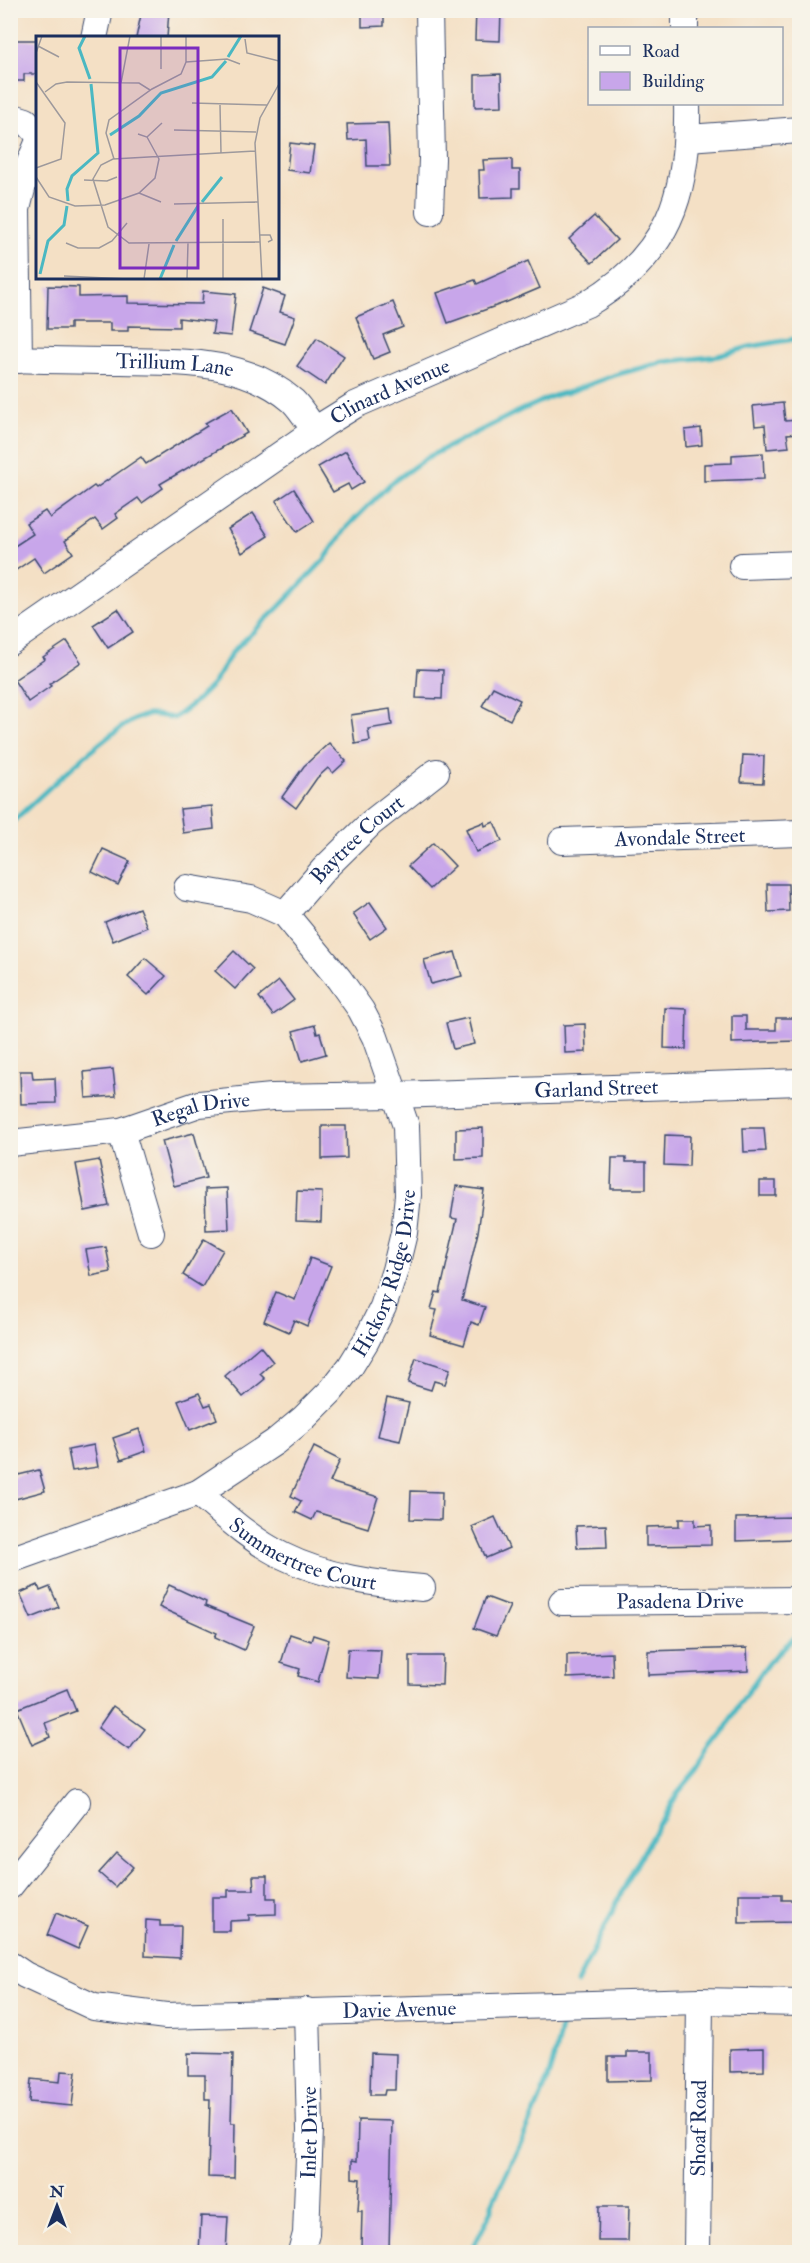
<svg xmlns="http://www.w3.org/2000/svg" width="810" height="2263" font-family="'IM FELL Double Pica',serif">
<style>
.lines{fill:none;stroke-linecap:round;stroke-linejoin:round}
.stream{stroke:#4ab8c2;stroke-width:5}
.building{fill:#c8a6ea}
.minor-casing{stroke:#3c4a6d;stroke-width:28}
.minor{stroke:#fff;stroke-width:26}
.labels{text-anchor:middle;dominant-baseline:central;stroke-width:4.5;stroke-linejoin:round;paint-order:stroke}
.street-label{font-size:21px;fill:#1b2f5e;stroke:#f7f3e8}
.inset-river{fill:none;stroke:#4ab8c2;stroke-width:3}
.inset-road{fill:none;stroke:#9d999c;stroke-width:1.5}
.view{fill:#7b2cbf;fill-opacity:0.15;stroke:#7b2cbf;stroke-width:3}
.inset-edge{fill:none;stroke:#1b2f5e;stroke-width:3}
</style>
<rect width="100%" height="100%" fill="#f7f3e8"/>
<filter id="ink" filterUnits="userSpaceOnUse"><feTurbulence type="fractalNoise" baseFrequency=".0167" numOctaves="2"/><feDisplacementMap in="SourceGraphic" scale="12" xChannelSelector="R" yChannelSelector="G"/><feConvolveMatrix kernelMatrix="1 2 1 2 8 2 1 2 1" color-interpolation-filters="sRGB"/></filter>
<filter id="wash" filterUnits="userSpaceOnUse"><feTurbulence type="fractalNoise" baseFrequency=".008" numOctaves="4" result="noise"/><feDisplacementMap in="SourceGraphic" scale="24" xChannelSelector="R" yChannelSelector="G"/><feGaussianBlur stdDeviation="1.35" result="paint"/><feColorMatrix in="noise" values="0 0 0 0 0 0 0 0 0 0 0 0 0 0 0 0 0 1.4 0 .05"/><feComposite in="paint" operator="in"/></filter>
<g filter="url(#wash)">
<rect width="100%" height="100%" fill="#f4e0c5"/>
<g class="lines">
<g class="stream">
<path d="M10,824c26,-23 108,-105 137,-109 8,-1 19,2 27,3l22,-17 17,-17 20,-33 45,-43 47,-49 22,-32 43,-43 36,-26 97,-49c15,-4 29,-16 43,-16l49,-18 48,-13 55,-6 31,-9 51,-9"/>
<polyline points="577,1983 625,1886 658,1825 664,1819 677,1794 697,1770 708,1752 723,1733 738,1706 768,1663 800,1632"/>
<path d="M471,2252l21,-42v-6c27,-60 61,-118 70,-184"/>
</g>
</g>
<g id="blocks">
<g class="building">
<polygon points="142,10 169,10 167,38 136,38"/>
<polygon points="362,10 384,10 384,26 362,27"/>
<polygon points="476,10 501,10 500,41 475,40"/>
<polygon points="10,40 37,40 38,74 24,74 24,81 10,81"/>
<polygon points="501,74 502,106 475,107 475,75"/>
<polygon points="388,123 390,166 367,166 366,139 348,140 347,124"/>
<polygon points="290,143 314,146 310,173 287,170"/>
<polygon points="512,159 512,170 520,170 520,188 513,188 513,197 480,198 479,170 484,170 483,160"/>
<polygon points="594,216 617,240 592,263 569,239"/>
<polygon points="528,261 540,288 507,302 448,323 437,293 475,280 477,284"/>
<polygon points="48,286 79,287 79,297 128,296 128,303 202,304 203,291 236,294 231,336 212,334 214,322 179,318 179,327 128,326 128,331 110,331 110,323 70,323 70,329 47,329"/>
<polygon points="263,288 285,296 280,312 295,317 285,344 249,332"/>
<polygon points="393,302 403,327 383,335 390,352 373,359 356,317"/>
<polygon points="317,338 344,356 325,385 297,366"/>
<polygon points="783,403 785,421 798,420 799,433 787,434 789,447 767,449 765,425 755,426 753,406"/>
<polygon points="232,408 247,433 160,484 163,488 142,503 138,498 115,514 118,518 103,529 95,519 65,541 73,553 44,573 34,558 10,574 10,549 33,534 26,523 45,511 50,518 94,486 96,488 141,457 146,464 207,426 205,423"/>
<polygon points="701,428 702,445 686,447 685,430"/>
<polygon points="346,451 364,482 351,490 348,484 333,492 318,467"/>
<polygon points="763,453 764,479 704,481 704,464 732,463 732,455"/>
<polygon points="294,489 314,521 297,532 276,501"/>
<polygon points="253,513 268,536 242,553 228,529"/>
<polygon points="118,609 133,632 108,648 93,625"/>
<polygon points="67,641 81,662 49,684 51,686 28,702 14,680 45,659 43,657"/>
<polygon points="418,669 443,670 442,699 416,698"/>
<polygon points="493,687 520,700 510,720 482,706"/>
<polygon points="390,709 392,725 368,729 370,741 355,744 351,715"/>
<polygon points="329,743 346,761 333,773 328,768 317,778 296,808 282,797 304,766"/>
<polygon points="743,755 764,756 763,783 741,782"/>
<polygon points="212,806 214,829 183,833 180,809"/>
<polygon points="484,822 485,826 494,822 502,841 476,852 466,829"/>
<polygon points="433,843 455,866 430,889 408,866"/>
<polygon points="103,849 130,861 118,885 92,872"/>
<polygon points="767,884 788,884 789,911 768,912"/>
<polygon points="370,902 387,927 370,939 353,914"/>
<polygon points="139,908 147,927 113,941 105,922"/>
<polygon points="234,951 253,969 235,989 215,971"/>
<polygon points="455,952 462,976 431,984 424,960"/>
<polygon points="145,958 166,976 148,995 128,977"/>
<polygon points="279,981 294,1000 273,1015 259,997"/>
<polygon points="665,1008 687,1009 686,1049 664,1048"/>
<polygon points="732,1016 746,1016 746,1030 776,1030 776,1018 797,1018 798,1041 732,1043"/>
<polygon points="468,1018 474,1044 453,1049 446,1023"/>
<polygon points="585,1024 586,1052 565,1053 564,1025"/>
<polygon points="315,1025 317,1034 320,1033 326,1054 302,1061 293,1031"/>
<polygon points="113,1069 116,1096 86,1098 84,1072"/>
<polygon points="20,1071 32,1071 33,1079 55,1078 56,1103 21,1104"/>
<polygon points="322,1126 346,1126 347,1158 322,1159"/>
<polygon points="483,1128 483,1158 456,1159 456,1129"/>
<polygon points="743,1128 764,1128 766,1151 744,1152"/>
<polygon points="194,1133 206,1178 174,1186 162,1141"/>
<polygon points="665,1135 690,1136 689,1166 664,1165"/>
<polygon points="612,1158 626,1158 626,1162 646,1162 646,1189 611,1189"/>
<polygon points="99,1160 109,1206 85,1211 76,1164"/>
<rect x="760" y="1181" width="16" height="15"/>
<polygon points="456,1186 484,1190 478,1232 462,1300 485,1307 479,1325 471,1322 464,1345 430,1335 437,1310 431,1309 436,1292 440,1293 457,1219 451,1218"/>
<polygon points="227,1188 229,1229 206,1230 205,1189"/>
<polygon points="297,1191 322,1192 321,1222 296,1221"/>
<polygon points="204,1239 223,1250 202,1287 183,1275"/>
<polygon points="106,1247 111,1272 91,1276 86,1250"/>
<polygon points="310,1258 331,1266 307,1326 294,1320 289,1332 264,1321 276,1292 295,1300"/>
<polygon points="260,1346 273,1362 260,1374 265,1379 243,1397 225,1376"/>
<polygon points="416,1358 450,1369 445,1384 434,1381 431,1390 408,1383"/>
<polygon points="199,1393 205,1406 211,1404 217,1419 190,1430 178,1401"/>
<polygon points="387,1398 409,1403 400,1441 378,1436"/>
<polygon points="139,1429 146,1451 121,1460 113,1438"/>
<polygon points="94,1445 98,1467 72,1471 68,1450"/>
<polygon points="314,1447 340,1460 330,1482 378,1497 368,1528 316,1512 312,1520 295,1512 301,1501 291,1496"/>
<polygon points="39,1470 45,1491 15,1499 10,1477"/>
<polygon points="411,1491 442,1492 441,1520 410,1519"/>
<polygon points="495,1517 509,1548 486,1558 472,1527"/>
<polygon points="795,1517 796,1539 736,1541 736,1518"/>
<polygon points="679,1519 695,1519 695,1526 711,1525 711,1545 646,1546 646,1527 679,1526"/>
<polygon points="606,1525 607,1547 577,1548 576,1526"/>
<polygon points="38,1585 40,1591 50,1587 59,1607 31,1618 20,1593"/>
<polygon points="169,1585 206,1602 205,1606 254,1626 244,1650 215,1637 217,1633 159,1607"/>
<polygon points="486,1597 510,1606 496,1636 474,1628"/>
<polygon points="290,1634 311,1641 313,1635 329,1640 318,1682 298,1676 300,1669 281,1663"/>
<polygon points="747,1648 748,1671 648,1675 648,1651"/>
<polygon points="348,1649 381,1650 379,1679 346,1677"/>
<polygon points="612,1653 613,1676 567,1678 567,1655"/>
<polygon points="410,1656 443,1656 442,1685 410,1684"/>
<polygon points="67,1689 76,1711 45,1723 50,1737 32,1745 17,1709"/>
<polygon points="113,1706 145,1729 129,1750 98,1728"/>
<polygon points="117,1853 133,1867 115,1887 99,1873"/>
<polygon points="253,1876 267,1876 267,1898 276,1898 276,1914 249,1915 249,1920 230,1921 230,1931 212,1931 212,1897 228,1897 228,1890 254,1890"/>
<polygon points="739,1894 782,1894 782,1900 795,1900 795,1922 739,1923"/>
<polygon points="56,1913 88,1926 78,1949 47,1935"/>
<polygon points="146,1920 160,1921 160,1926 181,1926 180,1958 145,1956"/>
<polygon points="764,2048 764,2071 730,2072 730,2049"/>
<polygon points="627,2052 652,2052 652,2080 608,2081 608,2057 627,2057"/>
<polygon points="188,2053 233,2054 231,2123 235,2123 234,2178 208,2177 210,2099 205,2099 205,2075 188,2075"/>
<polygon points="371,2053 396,2054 395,2090 385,2090 384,2095 370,2095"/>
<polygon points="61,2071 76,2072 72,2106 29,2102 31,2079 60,2082"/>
<polygon points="358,2120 392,2121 389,2250 361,2249 362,2211 358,2211 360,2179 352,2178 352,2160 357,2161"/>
<polygon points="599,2206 629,2206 628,2241 598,2241"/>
<polygon points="201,2216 228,2217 226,2253 199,2253"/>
</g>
</g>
</g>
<g filter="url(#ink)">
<use href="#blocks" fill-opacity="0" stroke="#3c4a6d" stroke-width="1.5"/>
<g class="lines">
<g class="minor-casing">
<g id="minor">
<polyline points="429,10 432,159 430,212"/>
<polyline points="685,10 685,28"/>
<polyline points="94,38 100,10"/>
<polyline points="10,116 26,121 38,134"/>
<polyline points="688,138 800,130"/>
<path id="s1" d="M10,359c37,1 74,2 111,2 60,1 124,-2 172,40 8,8 15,20 22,29"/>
<polyline points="19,360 17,209 27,169 38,143"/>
<polyline points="742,566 800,564"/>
<path id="s2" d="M10,642l316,-219 29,-18 232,-101c81,-48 102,-109 100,-200"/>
<path id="s3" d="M562,841l238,-8"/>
<path id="s4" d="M285,914l39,-45 47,-46 65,-51"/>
<polyline points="121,1131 151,1233"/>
<path id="s5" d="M10,1143l111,-12 78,-27 73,-7 123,-2 405,-13"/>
<path id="s6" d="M198,1493c27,23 54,48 85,63 42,21 93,28 139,32"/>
<path id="s7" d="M10,1560l188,-67 77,-51 29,-24 27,-27 19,-24 16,-26 17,-34 12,-37 9,-37 4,-38 -2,-69 -31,-89 -14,-27 -22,-31 -54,-65 -34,-15 -64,-11"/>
<path id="s8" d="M562,1602l238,-2"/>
<polyline points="10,1886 77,1802"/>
<path id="s9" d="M10,1965l15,10 69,32 72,9 534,-15 100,2"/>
<path id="s10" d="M301,2252l5,-18 4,-104 -3,-119"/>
<path id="s11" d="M697,2252l3,-251"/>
</g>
</g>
<use href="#minor" class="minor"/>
</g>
</g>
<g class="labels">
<g class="street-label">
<text stroke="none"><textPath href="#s1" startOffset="165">Trillium Lane</textPath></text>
<text stroke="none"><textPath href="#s2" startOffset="456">Clinard Avenue</textPath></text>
<text stroke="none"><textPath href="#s3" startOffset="118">Avondale Street</textPath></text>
<text stroke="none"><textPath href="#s4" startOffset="104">Baytree Court</textPath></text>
<text stroke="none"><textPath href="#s5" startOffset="592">Garland Street</textPath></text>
<text stroke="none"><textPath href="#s5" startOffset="195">Regal Drive</textPath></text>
<text stroke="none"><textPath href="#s7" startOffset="500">Hickory Ridge Drive</textPath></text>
<text stroke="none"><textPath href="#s6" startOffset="124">Summertree Court</textPath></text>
<text stroke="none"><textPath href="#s8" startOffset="118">Pasadena Drive</textPath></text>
<text stroke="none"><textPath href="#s9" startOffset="400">Davie Avenue</textPath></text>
<text stroke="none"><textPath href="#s11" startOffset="124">Shoaf Road</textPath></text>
<text stroke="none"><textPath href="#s10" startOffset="120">Inlet Drive</textPath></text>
</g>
</g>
<g transform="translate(36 36)">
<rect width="243" height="243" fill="#f4e0c5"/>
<path class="inset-river" d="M49,0l-6,12 11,31M192,21l13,-21M74,99l29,-19 22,-23 51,-16 14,-16M32,165l-1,-12 5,-13 26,-23 -7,-69M166,166l20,-25M140,205l22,-35M4,238l8,-33 16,-16 3,-19M124,243l14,-34"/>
<path class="inset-road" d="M125,0v33M209,3l2,14 32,8M2,10l21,11M0,17l6,-17M150,26l41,-3 13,5M0,46l29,41 -4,36 -25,9M85,47l9,-47M9,56l11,-8 11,-2 72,1 11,7M156,67l75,2M184,69l1,48M138,94l82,2M111,101l15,-14M219,115l-142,8 -12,6 -8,14 15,48 21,16 131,-1M78,123l-8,-26 3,-13 43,-31 29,-15 5,-12v-26M0,141l13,20 26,9 30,-1 34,-12 16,-15 4,-19 -12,-22 -9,-3M48,144l23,1 10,-4M103,157l22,9M138,168l84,-2M224,199h10l2,5 -4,2M30,207l12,5h21l13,-7 15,-18M28,240l64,3M108,243l5,-35M151,243l1,-36M187,243v-60M226,243l-7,-136 5,-25 19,-34"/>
<path class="view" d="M84,12h78v220h-78z"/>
<rect width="243" height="243" class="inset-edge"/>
</g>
<rect width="810" height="2263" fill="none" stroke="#f7f3e8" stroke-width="36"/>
<rect x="588" y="27" width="195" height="78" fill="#f7f3e8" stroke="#9fa5b1" stroke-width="1.5"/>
<rect x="600" y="46" width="30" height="9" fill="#ffffff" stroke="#9fa5b1" stroke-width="1.5"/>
<text x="642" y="57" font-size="18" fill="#1b2f5e">Road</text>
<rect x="600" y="72" width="30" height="18" fill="#c8a6ea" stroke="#9fa5b1" stroke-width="1.5"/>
<text x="642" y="87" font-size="18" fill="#1b2f5e">Building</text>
<g transform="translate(57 2206)" stroke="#f7f3e8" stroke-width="4.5" paint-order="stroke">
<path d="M0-4.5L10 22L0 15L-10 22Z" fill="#1b2f5e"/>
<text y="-9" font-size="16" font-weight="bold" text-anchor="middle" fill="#1b2f5e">N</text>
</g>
</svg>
